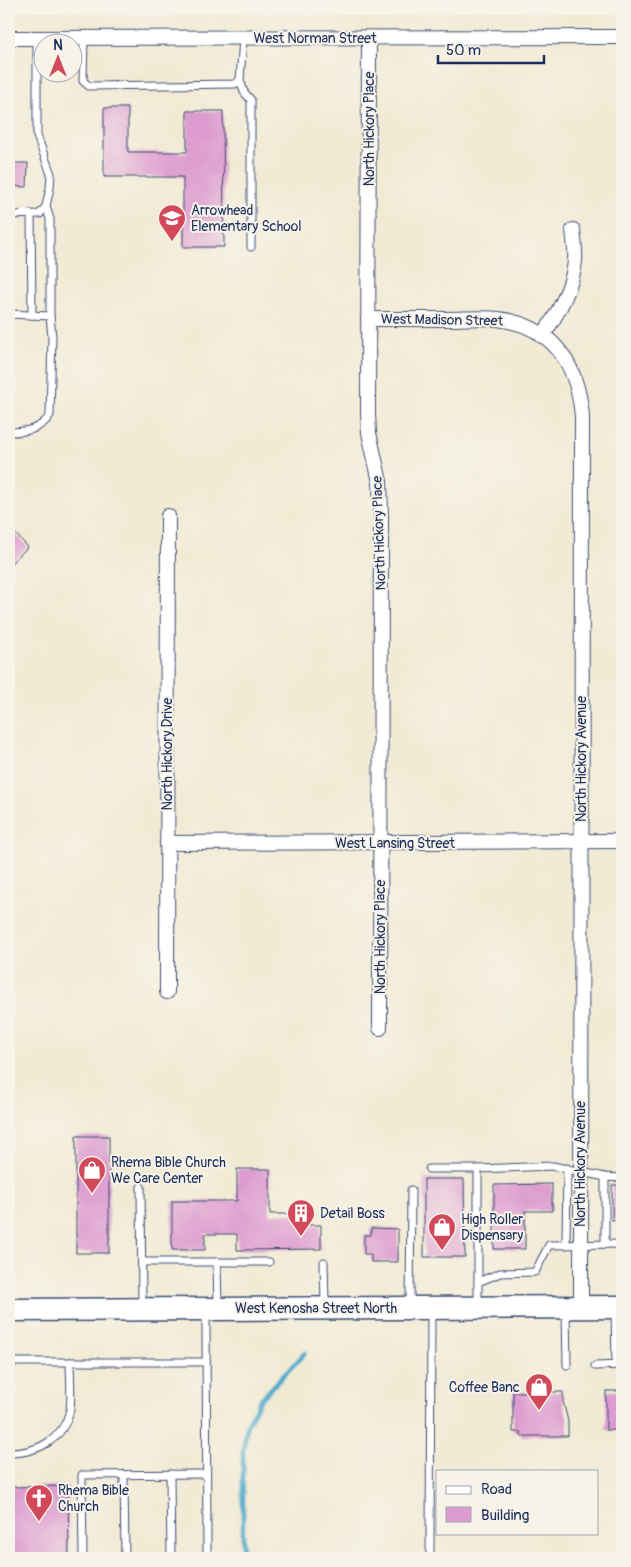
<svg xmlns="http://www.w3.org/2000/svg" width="631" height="1567" font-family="Pangolin,sans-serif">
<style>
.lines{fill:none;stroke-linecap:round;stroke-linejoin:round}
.stream{stroke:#4eaacc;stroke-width:4.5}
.building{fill:#dd9ccf}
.lane-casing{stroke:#3b4b70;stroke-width:9}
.street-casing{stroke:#3b4b70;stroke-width:16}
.primary-casing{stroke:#3b4b70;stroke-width:25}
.lane{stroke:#fff;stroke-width:7}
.street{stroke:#fff;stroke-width:14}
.primary{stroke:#fff;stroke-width:22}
.labels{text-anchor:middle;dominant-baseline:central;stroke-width:4;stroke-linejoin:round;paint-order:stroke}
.street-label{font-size:14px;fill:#1b2f5e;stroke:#f7f3e8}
.poi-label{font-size:14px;fill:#1b2f5e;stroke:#f7f3e8;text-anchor:start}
</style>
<rect width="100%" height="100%" fill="#f7f3e8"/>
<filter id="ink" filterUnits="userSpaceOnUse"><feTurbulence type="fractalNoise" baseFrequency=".02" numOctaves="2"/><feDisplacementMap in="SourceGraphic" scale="10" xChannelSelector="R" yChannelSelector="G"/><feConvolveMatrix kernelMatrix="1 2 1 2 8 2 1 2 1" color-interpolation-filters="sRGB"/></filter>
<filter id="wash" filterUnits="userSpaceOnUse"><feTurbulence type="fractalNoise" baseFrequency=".0096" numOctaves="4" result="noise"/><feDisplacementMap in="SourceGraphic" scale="20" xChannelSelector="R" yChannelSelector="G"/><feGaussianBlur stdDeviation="1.12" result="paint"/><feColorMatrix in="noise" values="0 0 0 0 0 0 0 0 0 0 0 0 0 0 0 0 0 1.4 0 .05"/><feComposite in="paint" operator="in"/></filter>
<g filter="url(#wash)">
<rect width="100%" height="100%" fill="#f1ead4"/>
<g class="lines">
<polyline class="stream" points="243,1558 243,1450 247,1425 260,1400 305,1353"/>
</g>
<g id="blocks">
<g class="building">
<polygon points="104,108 128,108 128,152 187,152 187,111 223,111 224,247 183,247 183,177 104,177"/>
<polygon points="9,163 28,163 27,187 9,186"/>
<polygon points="9,527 28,547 9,565"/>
<rect x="76" y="1136" width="33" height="117"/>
<polygon points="237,1169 270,1169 270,1214 307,1214 307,1225 321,1225 321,1249 237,1250 237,1234 205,1234 205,1250 172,1250 172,1201 237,1201"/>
<polygon points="424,1179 464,1179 465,1257 424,1257"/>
<polygon points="552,1184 552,1211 525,1211 525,1249 494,1249 494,1185"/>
<rect x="612" y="1185" width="10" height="35"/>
<polygon points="371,1228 398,1229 398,1262 371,1262 371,1254 364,1254 364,1235 371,1235"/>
<rect x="606" y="1391" width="16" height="39"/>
<polygon points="513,1392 563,1392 563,1401 568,1421 568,1436 521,1436 521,1432 513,1432"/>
<polygon points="68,1486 69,1558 9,1558 9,1487"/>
</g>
</g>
</g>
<g filter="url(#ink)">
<use href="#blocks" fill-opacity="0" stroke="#3b4b70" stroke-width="1"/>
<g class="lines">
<g class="lane-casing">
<g id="lane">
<polyline points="84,38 83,81 89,86 235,84 240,80 243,38"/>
<polyline points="240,80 244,92 251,100 251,247"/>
<polyline points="46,206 50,219 50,316"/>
<polyline points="31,214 32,315"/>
<polyline points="9,215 40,214 46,206 50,188 51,174 37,136 37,38"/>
<path d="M9,314l41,2 2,21 -2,78c-9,15 -25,17 -41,17"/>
<polyline points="429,1169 478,1169 553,1166 605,1177 622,1178"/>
<polyline points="478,1169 478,1304"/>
<polyline points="141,1187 142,1307"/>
<polyline points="605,1244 605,1177"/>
<polyline points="566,1245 567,1168"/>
<polyline points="142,1262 269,1262"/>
<polyline points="217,1262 218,1307"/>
<polyline points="324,1262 325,1304"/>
<polyline points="478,1282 500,1273 535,1272 549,1245 622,1244"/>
<polyline points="410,1305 411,1190"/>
<polyline points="615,1310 616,1365"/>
<polyline points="206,1311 207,1558"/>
<polyline points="566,1311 567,1365"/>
<polyline points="9,1362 206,1362"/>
<polyline points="595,1366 622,1365"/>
<path d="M9,1453c28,0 55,-13 61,-44 2,-15 0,-32 0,-47"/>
<polyline points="170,1474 171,1558"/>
<polyline points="124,1475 125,1558"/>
<polyline points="430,1553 431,1311"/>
<polyline points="83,1558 82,1475 206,1474"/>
</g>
</g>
<g class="street-casing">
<g id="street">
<polyline points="9,38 622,37"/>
<polyline points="369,38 368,414 369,433 380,482 381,514 380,1028"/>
<path d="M368,319c27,0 54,0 80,0 17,0 34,-2 50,0 56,7 79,45 84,97l-1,892"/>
<path d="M542,336c15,-20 31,-50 33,-75 1,-10 -1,-21 -2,-31"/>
<polyline points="167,843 622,841"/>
<polyline points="167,992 168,516"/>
</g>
</g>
<g class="primary-casing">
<polyline id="primary" points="9,1310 622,1307"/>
</g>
<use href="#lane" class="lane"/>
<use href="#street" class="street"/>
<use href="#primary" class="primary"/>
</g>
</g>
<defs>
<g id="school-pin" transform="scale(1.4375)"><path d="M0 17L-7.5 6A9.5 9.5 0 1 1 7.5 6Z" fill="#d1495b" stroke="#f7f3e8"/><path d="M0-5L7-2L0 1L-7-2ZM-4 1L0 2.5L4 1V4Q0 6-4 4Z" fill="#fff"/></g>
<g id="shop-pin" transform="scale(1.4375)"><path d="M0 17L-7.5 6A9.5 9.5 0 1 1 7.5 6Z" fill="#d1495b" stroke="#f7f3e8"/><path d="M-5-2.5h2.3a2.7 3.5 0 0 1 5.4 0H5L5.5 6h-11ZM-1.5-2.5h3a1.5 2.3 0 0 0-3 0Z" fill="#fff"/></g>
<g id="building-pin" transform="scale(1.4375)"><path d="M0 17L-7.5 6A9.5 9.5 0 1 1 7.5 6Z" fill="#d1495b" stroke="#f7f3e8"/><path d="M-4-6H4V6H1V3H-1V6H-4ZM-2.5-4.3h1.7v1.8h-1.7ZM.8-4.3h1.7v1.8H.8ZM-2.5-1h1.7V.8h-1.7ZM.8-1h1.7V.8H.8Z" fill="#fff"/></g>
<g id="church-pin" transform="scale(1.4375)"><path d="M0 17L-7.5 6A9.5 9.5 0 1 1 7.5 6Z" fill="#d1495b" stroke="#f7f3e8"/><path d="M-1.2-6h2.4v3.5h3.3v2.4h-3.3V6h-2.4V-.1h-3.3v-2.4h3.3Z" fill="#fff"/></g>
</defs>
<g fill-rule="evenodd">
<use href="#school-pin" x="172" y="218"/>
<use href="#shop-pin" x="92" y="1170"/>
<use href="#building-pin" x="301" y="1213"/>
<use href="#shop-pin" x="442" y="1227"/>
<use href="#shop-pin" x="539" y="1387"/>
<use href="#church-pin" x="39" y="1498"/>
</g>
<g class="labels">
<g class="street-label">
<text x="315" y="38">West Norman Street</text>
<text transform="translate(369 129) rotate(-90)">North Hickory Place</text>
<text transform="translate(442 320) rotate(1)">West Madison Street</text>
<text transform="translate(379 533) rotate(-92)">North Hickory Place</text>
<text transform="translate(167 754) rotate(-90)">North Hickory Drive</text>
<text transform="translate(581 759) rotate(-90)">North Hickory Avenue</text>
<text x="395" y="843">West Lansing Street</text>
<text transform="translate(380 937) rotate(-90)">North Hickory Place</text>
<text transform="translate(580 1164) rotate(-90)">North Hickory Avenue</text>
<text x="316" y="1308">West Kenosha Street North</text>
</g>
<g class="poi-label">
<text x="191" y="210">Arrowhead<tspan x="191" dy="16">Elementary School</tspan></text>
<text x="111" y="1162">Rhema Bible Church<tspan x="111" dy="16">We Care Center</tspan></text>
<text x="320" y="1213">Detail Boss</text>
<text x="461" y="1219">High Roller<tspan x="461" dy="16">Dispensary</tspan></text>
<text x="520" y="1387" text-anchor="end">Coffee Banc</text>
<text x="58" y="1490">Rhema Bible<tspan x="58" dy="16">Church</tspan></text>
</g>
</g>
<rect width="631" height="1567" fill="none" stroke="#f7f3e8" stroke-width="30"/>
<rect x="436" y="1470" width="162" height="65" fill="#f7f3e8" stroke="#9fa5b1"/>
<rect x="446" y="1486" width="25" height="8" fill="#ffffff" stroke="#9fa5b1"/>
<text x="481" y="1494" font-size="15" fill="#1b2f5e">Road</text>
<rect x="446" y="1507" width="25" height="15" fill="#dd9ccf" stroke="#9fa5b1"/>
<text x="481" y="1520" font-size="15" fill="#1b2f5e">Building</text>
<g transform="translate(58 58)"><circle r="24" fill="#f7f3e8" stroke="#9fa5b1"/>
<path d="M0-4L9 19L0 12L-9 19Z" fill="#d1495b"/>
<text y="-8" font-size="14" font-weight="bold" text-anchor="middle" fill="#1b2f5e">N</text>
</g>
<path d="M438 55v8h106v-8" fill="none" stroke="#1b2f5e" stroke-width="2.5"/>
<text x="446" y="55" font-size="15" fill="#1b2f5e" stroke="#f7f3e8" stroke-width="4" paint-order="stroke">50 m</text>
</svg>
